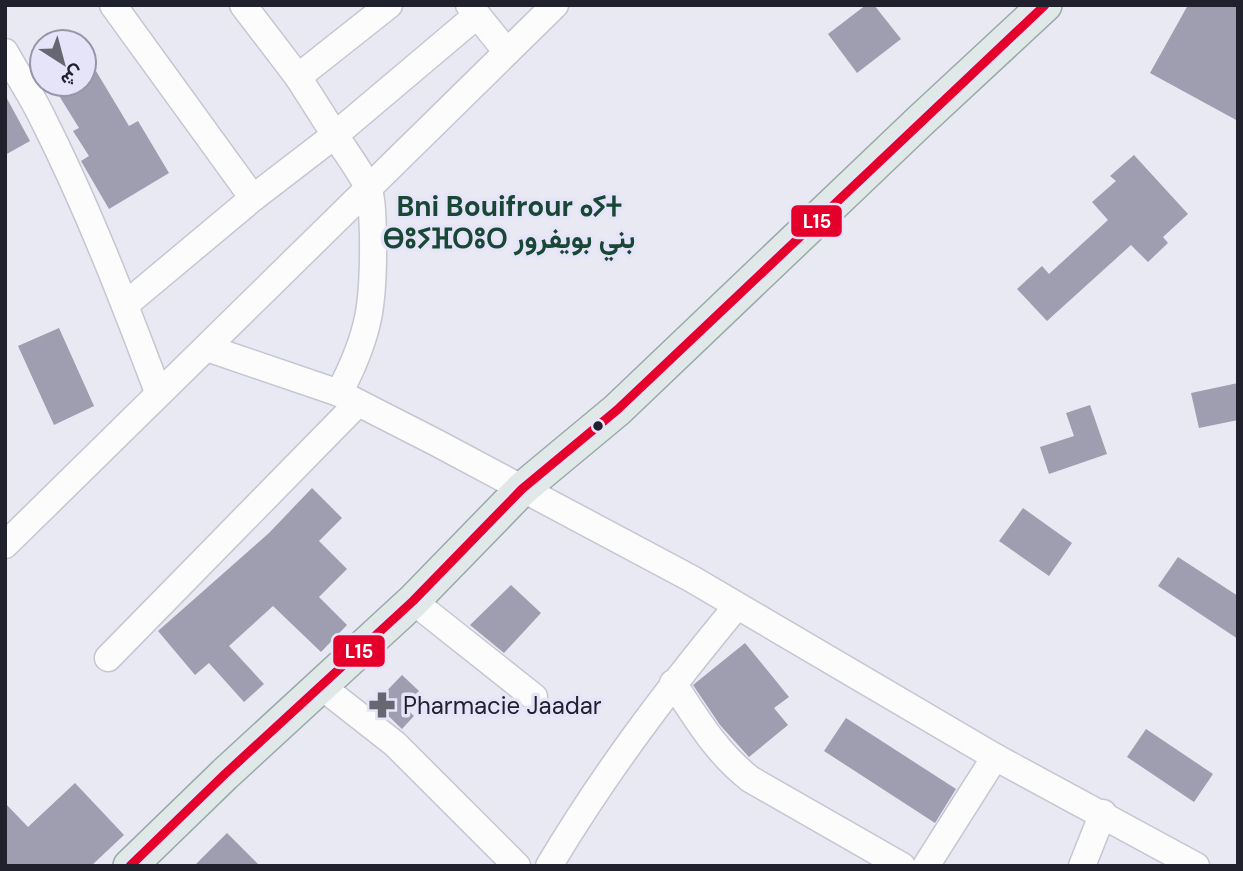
<svg xmlns="http://www.w3.org/2000/svg" width="1243" height="871" font-family="'DM Sans',Vazirmatn,'Noto Sans Tifinagh',sans-serif">
<style>
.building{fill:#9f9db0}
.lines{fill:none;stroke-linecap:round;stroke-linejoin:round}
.minor-casing{stroke:#c6c6d2;stroke-width:29}
.major-casing{stroke:#9ba9a9;stroke-width:36}
.minor{stroke:#fcfcfd;stroke-width:26}
.major{stroke:#e0e9e7;stroke-width:33}
.bus-1-casing{stroke:#e5e4f9;stroke-width:14}
.bus-1{stroke:#e4002b;stroke-width:9}
.bus-dot{fill:#21202d;stroke:#e5e4f9;stroke-width:2.5}
.labels{text-anchor:middle;dominant-baseline:central;stroke-width:7;stroke-linejoin:round;paint-order:stroke}
.poi-label{font-size:24px;fill:#21202d;stroke:#e5e4f9;text-anchor:start}
.quarter-label{font-size:28px;font-weight:bold;fill:#194735;stroke:#e5e4f9}
.line-badge{stroke:#e5e4f9;stroke-width:2.5}
.badge-label{font-size:19px;text-anchor:middle;font-weight:bold;fill:#fff}
</style>
<rect width="100%" height="100%" fill="#e9e9f4"/>
<g class="building">
<polygon points="866,5 874,5 901,39 857,73 828,34"/>
<polygon points="1188,5 1238,5 1238,121 1150,73"/>
<polygon points="96,71 129,126 138,121 169,173 109,209 81,161 89,156 73,131 79,128 58,94 75,84 84,84 84,79"/>
<polygon points="5,95 30,141 5,155"/>
<polygon points="1134,155 1188,214 1163,237 1168,243 1148,262 1131,245 1047,321 1017,289 1042,266 1049,274 1108,220 1092,202 1116,181 1110,176"/>
<polygon points="59,328 94,406 54,425 18,346"/>
<polygon points="1238,383 1238,420 1199,428 1191,393"/>
<polygon points="1090,405 1107,454 1049,474 1040,447 1074,436 1066,413"/>
<polygon points="312,488 342,518 319,541 347,569 319,597 347,625 321,652 273,606 229,646 264,684 244,702 209,663 195,675 158,631 269,533"/>
<polygon points="1023,508 1072,543 1049,576 999,541"/>
<polygon points="1178,557 1238,596 1238,639 1158,586"/>
<polygon points="511,585 541,613 504,653 470,625"/>
<polygon points="745,643 789,697 774,708 788,725 749,757 720,725 693,685"/>
<polygon points="402,675 419,691 404,706 414,716 402,729 375,703"/>
<polygon points="846,718 956,789 935,823 824,751"/>
<polygon points="1146,729 1213,774 1194,802 1127,757"/>
<polygon points="75,783 124,835 91,866 5,866 5,803 28,827"/>
<polygon points="227,833 260,866 194,866"/>
</g>
<g class="lines">
<g class="minor-casing">
<g id="minor">
<path d="M113,5l140,193 82,-63c10,16 23,33 32,50 6,13 5,34 6,48 1,68 -2,100 -34,160"/>
<polyline points="243,5 298,77 335,135 476,16"/>
<polyline points="469,5 507,52"/>
<path d="M5,52c12,22 26,42 37,65 45,89 81,182 116,275"/>
<polyline points="298,77 389,5"/>
<polyline points="125,305 253,198"/>
<polyline points="207,348 339,393 437,443 692,579 995,757 1196,866"/>
<polyline points="5,545 555,5"/>
<polyline points="413,601 534,697"/>
<polyline points="108,658 358,403"/>
<path d="M673,683c24,36 42,68 77,96l152,87"/>
<polyline points="321,686 395,744 517,866"/>
<path d="M549,866c56,-94 119,-177 188,-260"/>
<polyline points="926,866 995,757"/>
<polyline points="1082,866 1103,813"/>
</g>
</g>
<g class="major-casing">
<polyline id="major" points="130,866 225,774 413,601 522,489 617,410 919,122 1045,5"/>
</g>
<use href="#minor" class="minor"/>
<use href="#major" class="major"/>
<g class="bus-1-casing">
<polyline id="bus-1" points="130,866 225,774 413,601 522,489 617,410 1045,5"/>
</g>
<use href="#bus-1" class="bus-1"/>
</g>
<defs>
<g id="pharmacy-bare" transform="scale(2.1)"><path d="M-2-6h4v4h4v4h-4v4h-4v-4h-4v-4h4Z" fill="#676673" stroke="#e5e4f9" stroke-width="2.5" paint-order="stroke"/></g>
</defs>
<g fill-rule="evenodd">
<use href="#pharmacy-bare" x="382" y="705"/>
</g>
<circle class="bus-dot" cx="598" cy="426" r="6"/>
<g class="labels">
<g class="poi-label">
<text x="403" y="705">Pharmacie Jaadar</text>
</g>
<g class="quarter-label">
<text x="509" y="206">Bni Bouifrour ⴰⵢⵜ<tspan x="509" dy="32">ⴱⵓⵢⴼⵔⵓⵔ بني بويفرور</tspan></text>
</g>
</g>
<g class="line-badge">
<rect x="790" y="204" width="53" height="34" rx="7" fill="#e4002b"/>
<rect x="332" y="634" width="54" height="34" rx="7" fill="#e4002b"/>
</g>
<g class="badge-label">
<text x="817" y="228">L15</text>
<text x="359" y="658">L15</text>
</g>
<rect width="1243" height="871" fill="none" stroke="#21202d" stroke-width="14"/>
<g transform="translate(63 63) rotate(144)"><circle r="33" fill="#e5e4f9" stroke="#9796a7" stroke-width="2"/>
<path d="M0-5L12 26L0 18L-12 26Z" fill="#676673"/>
<text y="-10" font-size="19" font-weight="bold" text-anchor="middle" fill="#21202d">ش</text>
</g>
</svg>
